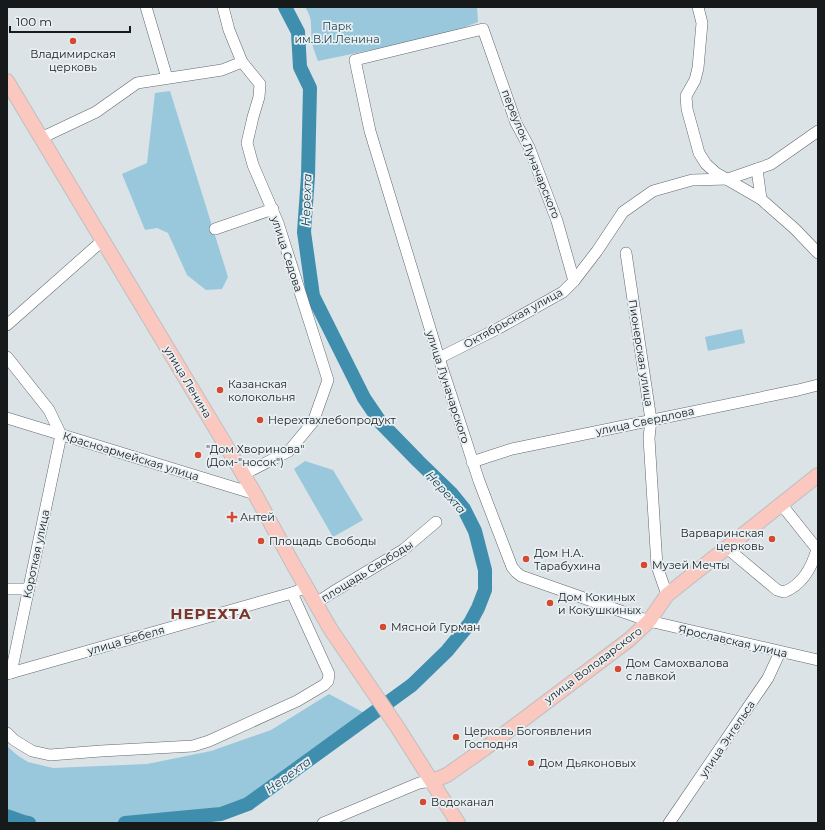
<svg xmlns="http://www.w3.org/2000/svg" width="825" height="830" font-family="Montserrat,sans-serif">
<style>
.green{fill:#99c7dc}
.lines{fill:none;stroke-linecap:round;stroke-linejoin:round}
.river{stroke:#408ead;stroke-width:14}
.minor-casing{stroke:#61686c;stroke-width:12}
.major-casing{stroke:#bebfbf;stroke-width:16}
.minor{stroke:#fff;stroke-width:11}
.major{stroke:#fac8be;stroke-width:14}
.poi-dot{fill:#d54931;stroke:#e8f0f4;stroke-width:1.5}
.labels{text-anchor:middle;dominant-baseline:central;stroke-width:3.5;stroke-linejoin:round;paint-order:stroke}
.park-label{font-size:11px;fill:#1c404e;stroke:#e8f0f4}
.poi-label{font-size:11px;fill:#171a1b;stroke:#e8f0f4;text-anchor:start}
.street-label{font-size:11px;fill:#171a1b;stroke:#e8f0f4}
.water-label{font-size:12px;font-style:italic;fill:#193c4a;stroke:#e8f0f4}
.district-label{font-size:15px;font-weight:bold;letter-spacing:1px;fill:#7c372a;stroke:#e8f0f4}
</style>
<rect width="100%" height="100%" fill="#dbe3e7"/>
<g class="green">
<path d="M305,7h172l1,15 -28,11 -21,5 -111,23c-2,-6 -5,-12 -6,-19 -2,-14 2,-22 -7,-35z"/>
<polygon points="170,91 228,277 222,289 206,290 187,275 168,233 157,228 145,230 122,174 147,163 155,93"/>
<polygon points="742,329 745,343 708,351 705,337"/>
<polygon points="305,461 333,470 363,520 333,537 294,469"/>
<polygon points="329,694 370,716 248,804 221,814 125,823 29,823 24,822 7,816 7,746 17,755 28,762 53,768 147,764 211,751 271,730"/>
</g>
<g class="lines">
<g class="river">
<polyline points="7,816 24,822 29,823"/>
<polyline points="125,823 221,814 248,804 412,685 447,651 470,623 478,608 485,590 485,570 475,531 464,509 451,493 418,461 381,423 364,398 313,296 304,232 308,176 310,88 300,67 298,32 285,7"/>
</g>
<g class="minor-casing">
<g id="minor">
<polyline points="146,7 167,78"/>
<polyline points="223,7 229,30 242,62 260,84 259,97 253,117 247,143 253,165 278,223 328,380 313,422 289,451 244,474"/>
<polyline points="698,7 702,23 698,68 695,80 686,96 687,109 699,153 706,164 716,173 761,199 795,229 818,253"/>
<polyline points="41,138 96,112 137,83 222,70 242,62"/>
<polyline points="757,169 761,199"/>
<polyline points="215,229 273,209"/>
<polyline points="626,253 651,420 649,438 657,566 667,595"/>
<polyline points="574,281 557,221 529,147 516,123 483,29 355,60 370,131 439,358 479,481 512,567 516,572 521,576 649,621 818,660"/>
<polyline points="7,325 102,241"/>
<polyline points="7,357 49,410 61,435 11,673"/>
<polyline points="439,358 499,328 563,292 574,281 597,251 623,212 653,191 692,180 728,179 757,169 771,164 818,131"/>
<polyline points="7,418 255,494"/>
<polyline points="472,462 512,449 798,390 818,385"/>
<path d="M727,548l50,42 7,2c18,-7 28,-25 33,-43l-36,-45"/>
<polyline points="7,589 29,589"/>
<polyline points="316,603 333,592 403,550 436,522"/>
<polyline points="7,674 292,593 307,587"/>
<polyline points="7,733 14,740 32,751 50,755 101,751 193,746 209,741 297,701 324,685 328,681 329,674 292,593"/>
<polyline points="323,823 419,783 432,781"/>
<polyline points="669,823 768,678 780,652"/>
</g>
</g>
<g class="major-casing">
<g id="major">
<polyline points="7,81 255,494 293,564 331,630 398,728 458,823"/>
<polyline points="432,781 447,775 484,749 630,639 649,621 667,595 818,475"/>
</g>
</g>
<use href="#minor" class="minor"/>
<use href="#major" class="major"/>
</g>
<g class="poi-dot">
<circle cx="73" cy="41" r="4"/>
<circle cx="220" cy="390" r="4"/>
<circle cx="260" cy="420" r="4"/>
<circle cx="198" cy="455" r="4"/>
<path d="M230 511h4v4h4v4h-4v4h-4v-4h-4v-4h4z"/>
<circle cx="772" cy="539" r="4"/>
<circle cx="261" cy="541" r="4"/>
<circle cx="526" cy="559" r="4"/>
<circle cx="644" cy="565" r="4"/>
<circle cx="550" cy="603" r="4"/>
<circle cx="383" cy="627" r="4"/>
<circle cx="618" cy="669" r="4"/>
<circle cx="456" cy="737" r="4"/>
<circle cx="531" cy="763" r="4"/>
<circle cx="423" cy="802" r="4"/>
</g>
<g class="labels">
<g class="park-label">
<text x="337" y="26">Парк<tspan x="337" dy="13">им.В.И.Ленина</tspan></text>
</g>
<g class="poi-label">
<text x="73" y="54" text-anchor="middle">Владимирская<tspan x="73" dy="13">церковь</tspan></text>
<text x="228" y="384">Казанская<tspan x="228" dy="13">колокольня</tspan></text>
<text x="268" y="420">Нерехтахлебопродукт</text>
<text x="206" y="449">"Дом Хворинова"<tspan x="206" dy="13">(Дом-"носок")</tspan></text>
<text x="240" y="517">Антей</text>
<text x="764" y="533" text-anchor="end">Варваринская<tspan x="764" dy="13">церковь</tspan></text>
<text x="269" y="541">Площадь Свободы</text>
<text x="534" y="553">Дом Н.А.<tspan x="534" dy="13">Тарабухина</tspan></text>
<text x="652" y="565">Музей Мечты</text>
<text x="558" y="597">Дом Кокиных<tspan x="558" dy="13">и Кокушкиных</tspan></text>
<text x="391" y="627">Мясной Гурман</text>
<text x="626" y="663">Дом Самохвалова<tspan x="626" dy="13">с лавкой</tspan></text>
<text x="464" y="731">Церковь Богоявления<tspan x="464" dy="13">Господня</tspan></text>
<text x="539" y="763">Дом Дьяконовых</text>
<text x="431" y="802">Водоканал</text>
</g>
<g class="street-label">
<text transform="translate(531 154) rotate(68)">переулок Луначарского</text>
<text transform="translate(287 254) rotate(72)">улица Седова</text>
<text transform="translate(513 318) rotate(-29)">Октябрьская улица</text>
<text transform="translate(641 353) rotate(81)">Пионерская улица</text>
<text transform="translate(188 382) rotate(59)">улица Ленина</text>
<text transform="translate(448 387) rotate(72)">улица Луначарского</text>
<text transform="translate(645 421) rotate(-12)">улица Свердлова</text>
<text transform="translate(131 456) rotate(17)">Красноармейская улица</text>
<text transform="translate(36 554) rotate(-78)">Короткая улица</text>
<text transform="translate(367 571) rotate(-32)">площадь Свободы</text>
<text transform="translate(126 640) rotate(-16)">улица Бебеля</text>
<text transform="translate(733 641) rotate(13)">Ярославская улица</text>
<text transform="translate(593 665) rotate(-37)">улица Володарского</text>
<text transform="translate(727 739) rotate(-56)">улица Энгельса</text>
</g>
<g class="water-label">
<text transform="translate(306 200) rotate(-88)">Нерехта</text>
<text transform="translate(446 492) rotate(48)">Нерехта</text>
<text transform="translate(288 775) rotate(-36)">Нерехта</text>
</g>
<g class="district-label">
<text x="211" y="613">НЕРЕХТА</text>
</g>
</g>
<rect width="825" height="830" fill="none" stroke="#171a1b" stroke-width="16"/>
<path d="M10 26v6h120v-6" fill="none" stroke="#171a1b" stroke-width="2"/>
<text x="16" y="26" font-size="12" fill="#171a1b" stroke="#e8f0f4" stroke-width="3" paint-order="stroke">100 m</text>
</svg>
